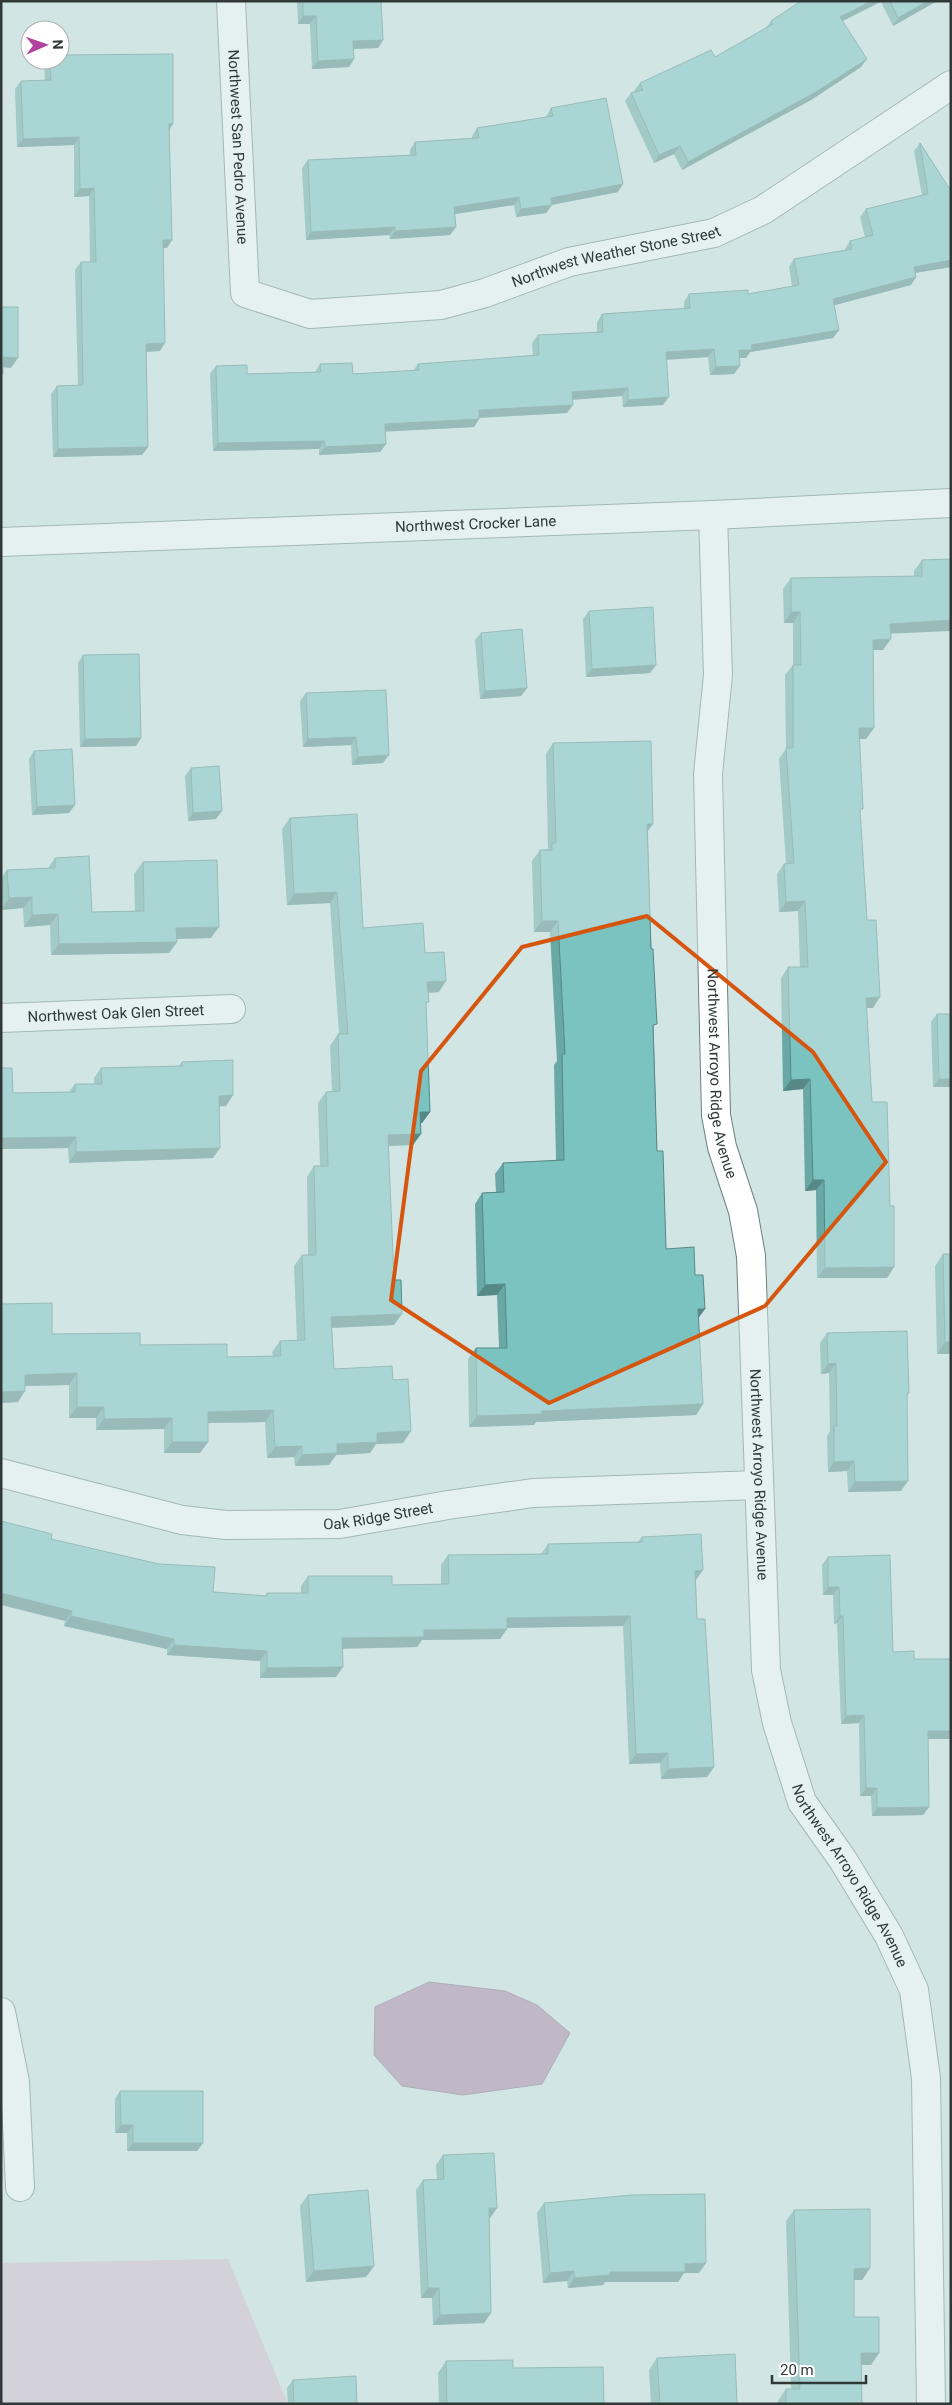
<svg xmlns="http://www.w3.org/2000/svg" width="952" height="2405" font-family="Roboto,sans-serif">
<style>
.green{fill:#d8bad0}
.water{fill:#ad81a3;stroke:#886b83}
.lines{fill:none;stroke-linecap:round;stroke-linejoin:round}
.minor-casing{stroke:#6d807f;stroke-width:30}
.minor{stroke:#fff;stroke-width:28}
.wall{fill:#6aa8a5}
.shaded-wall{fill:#568886}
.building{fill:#7bc3c0;stroke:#568886}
.marked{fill:none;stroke:#d65610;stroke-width:4;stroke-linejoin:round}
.labels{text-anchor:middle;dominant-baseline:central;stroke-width:4.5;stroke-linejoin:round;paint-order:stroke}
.street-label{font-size:15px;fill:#313938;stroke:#fff}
</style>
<rect width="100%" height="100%" fill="#d0e5e4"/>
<polygon class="green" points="228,2259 288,2404 1,2404 1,2263"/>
<polygon class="water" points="429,1982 505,1991 537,2005 570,2033 542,2084 463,2095 402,2086 374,2055 375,2007"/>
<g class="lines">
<g class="minor-casing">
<g id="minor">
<path id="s1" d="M231,1l14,292 65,21 131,-9 44,-12 84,-31 145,-29 49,-23 188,-125"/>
<path id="s2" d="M713,515l5,160 -10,99 8,341 6,32 21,64 8,45 15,414 11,53 25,79 41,58 46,76 25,54 12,88 5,326"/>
<path id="s3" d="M1,542l712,-27 238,-12"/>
<path id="s4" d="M1,1018l230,-9"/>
<path id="s5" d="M1,1473l181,47 44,5 114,-1 108,-19 85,-12 225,-8"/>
<polyline points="1,2012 15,2082 20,2187"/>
</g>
</g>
<use href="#minor" class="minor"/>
</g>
<g class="wall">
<polygon points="297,1 381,1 383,40 378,48 353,49 354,59 349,67 312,69 310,24 298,24"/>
<polygon points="801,1 937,1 893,26 881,2 843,21 861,67 811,100 682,170 674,154 654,163 625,101 631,93 635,92 634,91 640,83 715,57 765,29 771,21"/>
<polygon points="47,60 60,60 169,130 172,240 167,248 163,248 160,351 146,352 148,447 142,455 53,457 51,394 57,386 78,385 75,270 81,262 90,262 89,196 74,197 74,145 17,147 15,89 21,81 45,81 44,63"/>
<polygon points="551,108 618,192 552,205 546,213 516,217 514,205 455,214 456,227 450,235 390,239 389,235 306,240 302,168 308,160 410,155 410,150 415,142 472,138 472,136 477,128 546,117"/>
<polygon points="920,143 951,191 951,267 915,273 916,277 911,285 834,305 839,330 833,338 750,352 746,358 739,358 734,374 710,375 708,357 666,360 663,405 623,407 622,396 572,400 567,413 479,418 474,427 385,431 386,444 380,452 319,455 319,449 213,451 210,374 216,366 247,374 315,372 320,364 353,374 413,371 418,364 533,356 532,343 538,335 597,333 597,322 602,314 684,309 684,302 689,294 748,294 792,286 789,267 794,259 845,250 845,249 850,241 865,237 860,217 866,209 922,195 914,151"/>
<polygon points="951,559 891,634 883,650 873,650 874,728 866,739 860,739 860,812 873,1008 866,1008 872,1102 890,1206 894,1267 887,1278 817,1278 816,1190 805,1191 803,1089 783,1091 781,978 788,967 800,967 798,911 779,912 777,874 784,864 786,864 779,759 786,749 785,675 793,665 793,623 784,623 783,589 791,578 914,576 914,571 922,560"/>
<polygon points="589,611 656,665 650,673 586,677 583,619"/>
<polygon points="481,633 527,688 521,696 480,699 475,640"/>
<polygon points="83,655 141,738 136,746 80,747 78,663"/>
<polygon points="386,690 383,763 352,765 351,745 303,747 300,701 306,693"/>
<polygon points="553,743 648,831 657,1151 666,1249 695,1275 705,1309 698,1318 703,1404 696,1415 536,1422 534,1425 469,1427 468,1359 476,1348 499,1348 497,1295 477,1296 475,1204 482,1193 496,1192 495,1174 503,1163 556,1160 554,1065 557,1061 550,932 534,932 532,861 540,850 548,849 546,754"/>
<polygon points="34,751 69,813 32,815 29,759"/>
<polygon points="191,768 216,819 188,821 185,776"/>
<polygon points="290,818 363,928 425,953 439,992 428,993 426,1006 430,1112 422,1123 421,1123 413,1145 388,1146 394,1325 332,1328 334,1369 393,1380 411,1431 403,1443 376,1444 370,1453 336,1455 329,1465 295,1466 294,1457 267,1458 265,1422 208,1423 208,1442 200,1453 164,1453 164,1429 96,1430 96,1418 69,1418 69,1385 25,1386 18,1402 1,1403 1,1304 52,1334 140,1345 227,1357 273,1356 272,1352 280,1341 297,1340 294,1266 302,1255 308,1255 307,1177 314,1166 320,1166 318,1103 326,1092 332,1091 330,1046 338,1034 339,1034 330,903 287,905 282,829"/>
<polygon points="55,858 92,912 135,911 134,874 143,862 211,938 177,939 177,942 169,953 51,955 50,925 24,927 23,908 1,910 1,878 7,870 48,868"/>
<polygon points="937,1014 951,1087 933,1087 931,1022"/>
<polygon points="182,1062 233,1095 226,1106 219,1106 213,1158 69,1163 68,1148 1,1149 1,1068 13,1093 69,1092 75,1084 94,1084 94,1078 101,1068 179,1066"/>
<polygon points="943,1254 951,1254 951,1354 937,1354 935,1266"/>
<polygon points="827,1333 909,1393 907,1396 901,1491 848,1492 847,1471 828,1472 827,1436 830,1431 829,1373 821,1374 820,1343"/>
<polygon points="642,1537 696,1580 697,1619 714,1767 707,1777 661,1779 660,1763 629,1764 623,1626 507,1628 500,1639 422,1640 417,1647 343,1648 336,1677 260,1678 260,1661 167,1655 167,1649 64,1626 65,1621 51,1539 213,1592 265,1596 267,1593 301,1593 301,1586 308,1576 392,1585 441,1584 441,1565 448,1555 541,1554 548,1544 638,1542"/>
<polygon points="828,1557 893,1652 914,1659 951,1739 928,1739 929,1807 923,1815 872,1816 871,1796 860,1796 859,1723 841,1724 837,1623 834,1624 833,1595 823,1595 822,1565"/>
<polygon points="120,2091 203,2143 197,2151 127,2151 127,2133 115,2133 115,2099"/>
<polygon points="443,2155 497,2208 490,2218 489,2218 491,2313 484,2323 433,2325 432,2298 421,2298 416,2190 423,2180 437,2179 436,2165"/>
<polygon points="308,2195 374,2266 366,2277 306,2282 300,2206"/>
<polygon points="544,2203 699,2273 684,2273 678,2282 605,2282 603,2285 568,2288 567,2281 543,2283 537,2213"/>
<polygon points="794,2210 870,2268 862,2280 854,2280 854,2317 879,2353 871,2365 861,2365 862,2404 778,2404 778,2401 786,2389 791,2389 786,2221"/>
<polygon points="657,2358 737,2404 651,2404 649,2370"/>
<polygon points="446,2361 513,2368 604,2404 439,2404 438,2373"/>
<polygon points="293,2380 357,2404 288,2404 287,2388"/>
</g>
<g class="shaded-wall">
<polygon points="872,1 881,1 834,25 840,17"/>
<polygon points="928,1 937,1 893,26 898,18"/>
<polygon points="303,16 316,16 310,24 298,24"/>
<polygon points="383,40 378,48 347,49 353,41"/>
<polygon points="354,59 349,67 312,69 318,61"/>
<polygon points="867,59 861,67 811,100 682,170 688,162"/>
<polygon points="169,124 173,124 168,132"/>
<polygon points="79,137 74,145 17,147 23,139"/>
<polygon points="680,146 674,154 654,163 659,155"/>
<polygon points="623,184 618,192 550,205 552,205 546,213 516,217 521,209 551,198"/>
<polygon points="94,188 89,196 74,197 80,189"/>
<polygon points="519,197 514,205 449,215 454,207"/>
<polygon points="395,227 389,235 306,240 311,232"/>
<polygon points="456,227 450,235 390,239 395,231"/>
<polygon points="163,240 172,240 167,248 157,248"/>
<polygon points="951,260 951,267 908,274 914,267"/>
<polygon points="916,277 911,285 828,307 833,299"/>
<polygon points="839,330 833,338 750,352 746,358 733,358 739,350 751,345"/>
<polygon points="165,343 160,351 141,352 146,344"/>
<polygon points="714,349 708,357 660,360 666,352"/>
<polygon points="3,357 18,358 11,368 1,367"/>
<polygon points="740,366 734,374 710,375 716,367"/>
<polygon points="628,388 622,396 566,400 572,392"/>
<polygon points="669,397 663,405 623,407 628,400"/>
<polygon points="573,405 567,413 473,418 479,410"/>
<polygon points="479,419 474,427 379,432 385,424"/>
<polygon points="324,441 319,449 213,451 218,443"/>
<polygon points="386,444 380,452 319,455 325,447"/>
<polygon points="148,447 142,455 53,457 58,449"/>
<polygon points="791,612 800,612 793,623 784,623"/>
<polygon points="951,620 951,631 883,634 890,624"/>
<polygon points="891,639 883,650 865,650 873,640"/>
<polygon points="656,665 650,673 586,677 592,669"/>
<polygon points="527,688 521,696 480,699 485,691"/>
<polygon points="859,728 874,728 866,739 852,739"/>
<polygon points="356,737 351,745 303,747 308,739"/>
<polygon points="141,738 136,746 80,747 85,739"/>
<polygon points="389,755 383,763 352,765 358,757"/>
<polygon points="75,805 69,813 32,815 37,807"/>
<polygon points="222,811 216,819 188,821 193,813"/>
<polygon points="647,824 653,824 645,835"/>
<polygon points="337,892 330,903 287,905 294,894"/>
<polygon points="32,897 23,908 1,910 9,898"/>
<polygon points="805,901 798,911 779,912 786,902"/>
<polygon points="58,914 50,925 24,927 32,915"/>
<polygon points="542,921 558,921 550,932 534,932"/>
<polygon points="219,927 211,938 168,939 176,928"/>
<polygon points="177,942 169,953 51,955 59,944"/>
<polygon points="446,981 439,992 420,993 427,982"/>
<polygon points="880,997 873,1008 858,1008 866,998"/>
<polygon points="810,1079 803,1089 783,1091 791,1080"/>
<polygon points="939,1079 951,1079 951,1087 933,1087"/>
<polygon points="233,1095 226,1106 212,1107 219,1096"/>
<polygon points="420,1112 430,1112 422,1123 413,1123"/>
<polygon points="421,1134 413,1145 380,1146 388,1135"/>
<polygon points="76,1137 68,1148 1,1149 1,1138"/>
<polygon points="220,1148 213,1158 69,1163 76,1152"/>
<polygon points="813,1180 824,1180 816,1190 805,1191"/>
<polygon points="894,1267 887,1278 817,1278 825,1268"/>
<polygon points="505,1284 497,1295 477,1296 485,1285"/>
<polygon points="698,1309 705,1309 697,1320"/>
<polygon points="402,1314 394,1325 324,1328 331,1317"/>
<polygon points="945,1342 951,1342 951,1354 937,1354"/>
<polygon points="836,1363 829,1373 821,1374 828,1364"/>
<polygon points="77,1373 69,1385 17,1386 25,1375"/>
<polygon points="25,1391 18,1402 1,1403 1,1392"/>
<polygon points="703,1404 696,1415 536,1422 534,1425 469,1427 477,1416 542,1411"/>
<polygon points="77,1407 104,1407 96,1418 69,1418"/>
<polygon points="273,1410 265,1422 200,1423 208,1412"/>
<polygon points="172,1418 164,1429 96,1430 104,1419"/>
<polygon points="411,1431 403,1443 376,1444 370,1453 336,1455 329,1465 295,1466 302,1455 337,1444 377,1433"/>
<polygon points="172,1442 208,1442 200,1453 164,1453"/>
<polygon points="302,1446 294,1457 267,1458 275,1447"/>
<polygon points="854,1461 847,1471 828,1472 834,1462"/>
<polygon points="908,1481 901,1491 848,1492 855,1482"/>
<polygon points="703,1570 696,1580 688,1581 695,1571"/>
<polygon points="828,1587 839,1587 833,1595 823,1595"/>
<polygon points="1,1593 72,1611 65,1621 1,1605"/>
<polygon points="71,1616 174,1639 167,1649 64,1626"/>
<polygon points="630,1616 623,1626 500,1628 507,1618"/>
<polygon points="840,1616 843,1616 837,1623 834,1624"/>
<polygon points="507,1629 500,1639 422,1640 417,1647 335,1649 342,1638 424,1630"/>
<polygon points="174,1645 267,1651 260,1661 167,1655"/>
<polygon points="343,1667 336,1677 260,1678 267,1668"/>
<polygon points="864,1715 859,1723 841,1724 846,1716"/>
<polygon points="928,1731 951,1731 951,1739 922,1739"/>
<polygon points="668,1753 660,1763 629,1764 636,1754"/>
<polygon points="714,1767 707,1777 661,1779 668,1769"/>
<polygon points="866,1788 877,1788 871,1796 860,1796"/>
<polygon points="929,1807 923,1815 872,1816 877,1808"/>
<polygon points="121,2125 133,2125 127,2133 115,2133"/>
<polygon points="133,2143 203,2143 197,2151 127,2151"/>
<polygon points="489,2208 497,2208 490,2218 482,2218"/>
<polygon points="706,2263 699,2273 684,2273 678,2282 605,2282 603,2285 568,2288 574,2278 610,2272 685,2264"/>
<polygon points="374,2266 366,2277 306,2282 314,2271"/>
<polygon points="870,2268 862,2280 846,2280 854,2269"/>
<polygon points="574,2271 567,2281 543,2283 550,2273"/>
<polygon points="428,2288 439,2288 432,2298 421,2298"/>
<polygon points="491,2313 484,2323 433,2325 440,2315"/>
<polygon points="861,2353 879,2353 871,2365 853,2365"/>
</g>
<g class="building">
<polygon points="303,1 381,1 383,40 353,41 354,59 318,61 316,16 303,16"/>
<polygon points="801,1 872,1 840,17 867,59 816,92 688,162 680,146 659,155 631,93 643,90 640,83 711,50 715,57 773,24 771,21"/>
<polygon points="890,1 928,1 898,18"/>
<polygon points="173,54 173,124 169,124 172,240 163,240 165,343 146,344 148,447 58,449 57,386 83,385 81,262 96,262 94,188 80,189 79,137 23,139 21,81 51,80 50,60 60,60 60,55"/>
<polygon points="606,98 623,184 551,198 552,205 521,209 519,197 454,207 456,227 395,231 395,227 311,232 308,160 416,155 415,142 479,138 477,128 553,116 551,108"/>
<polygon points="920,143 951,191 951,260 914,267 916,277 833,299 839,330 751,345 752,350 739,350 740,366 716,367 714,349 666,352 669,397 628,400 628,388 572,392 573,405 479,410 479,419 385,424 386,444 325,447 324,441 218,443 216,366 247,365 247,374 321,372 320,364 352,363 353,374 419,370 418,364 539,355 538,335 603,332 602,314 690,308 689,294 748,290 748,294 799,285 794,259 852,249 850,241 873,235 866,209 928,194"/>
<polygon points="1,307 18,307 18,358 3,357 3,374 1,374"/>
<polygon points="951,559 951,620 890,624 891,639 873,640 874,728 859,728 863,809 860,809 867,920 876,920 880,997 866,998 872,1102 887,1102 890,1206 894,1206 894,1267 825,1268 824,1180 813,1180 810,1079 791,1080 788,967 808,967 805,901 786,902 784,864 794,863 786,748 793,748 793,665 801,665 800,612 791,612 791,578 922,576 922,560"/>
<polygon points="653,607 656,665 592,669 589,611"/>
<polygon points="522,629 527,688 485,691 481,633"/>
<polygon points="139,654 141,738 85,739 83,655"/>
<polygon points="386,690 389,755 358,757 356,737 308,739 306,693"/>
<polygon points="651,741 653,824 647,824 651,949 653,949 657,1024 653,1025 657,1151 663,1151 666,1249 694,1247 695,1275 703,1275 705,1309 698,1309 703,1404 542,1411 542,1414 477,1416 476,1348 507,1348 505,1284 485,1285 482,1193 504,1192 503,1163 564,1160 562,1054 565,1054 558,921 542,921 540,850 552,850 552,843 556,843 553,743"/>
<polygon points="72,749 75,805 37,807 34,751"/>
<polygon points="219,766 222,811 193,813 191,768"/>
<polygon points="357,814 363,928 423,923 425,953 444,952 446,981 427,982 429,1002 426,1002 430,1112 420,1112 421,1134 388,1135 394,1280 401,1280 402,1314 331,1317 334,1369 392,1366 393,1380 408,1379 411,1431 377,1433 377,1442 337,1444 337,1453 302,1455 302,1446 275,1447 273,1410 208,1412 208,1442 172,1442 172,1418 104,1419 104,1407 77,1407 77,1373 25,1375 25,1391 1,1392 1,1304 52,1303 52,1334 140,1333 140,1345 227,1344 227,1357 281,1356 280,1341 305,1340 302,1255 316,1255 314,1166 328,1166 326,1092 340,1091 338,1034 348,1034 337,892 294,894 290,818"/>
<polygon points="89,856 92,912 144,911 143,862 217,860 219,927 176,928 177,942 59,944 58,914 32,915 32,897 9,898 7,870 55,868 55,858"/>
<polygon points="937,1014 951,1014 951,1079 939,1079"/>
<polygon points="233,1060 233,1095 219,1096 220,1148 76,1152 76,1137 1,1138 1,1068 12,1068 13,1093 75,1092 75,1084 102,1084 101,1068 182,1066 182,1062"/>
<polygon points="943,1254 951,1254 951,1342 945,1342"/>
<polygon points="907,1331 909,1393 907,1393 908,1481 855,1482 854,1461 834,1462 834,1426 837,1426 836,1363 828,1364 827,1333"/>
<polygon points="1,1521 52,1534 51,1539 159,1564 215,1567 213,1592 267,1596 267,1593 308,1593 308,1576 392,1576 392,1585 449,1584 448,1555 548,1554 548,1544 642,1542 642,1537 701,1534 703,1570 695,1571 697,1619 705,1619 714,1767 668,1769 668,1753 636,1754 630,1616 507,1618 507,1629 424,1630 424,1637 342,1638 343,1667 267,1668 267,1651 174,1645 174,1639 71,1616 72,1611 1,1593"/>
<polygon points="890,1555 893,1652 914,1651 914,1659 951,1659 951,1731 928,1731 929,1807 877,1808 877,1788 866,1788 864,1715 846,1716 843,1616 840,1616 839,1587 828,1587 828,1557"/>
<polygon points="120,2091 203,2091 203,2143 133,2143 133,2125 121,2125"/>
<polygon points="494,2153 497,2208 489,2208 491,2313 440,2315 439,2288 428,2288 423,2180 444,2179 443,2155"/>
<polygon points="368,2190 374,2266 314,2271 308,2195"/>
<polygon points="705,2194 706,2263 685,2264 685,2272 610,2272 610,2275 574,2278 574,2271 550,2273 544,2203 632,2195"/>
<polygon points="870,2209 870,2268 854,2269 854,2317 879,2317 879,2353 861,2353 862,2404 786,2404 786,2389 800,2389 794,2210"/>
<polygon points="735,2354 737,2404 660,2404 657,2358"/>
<polygon points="513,2360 513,2368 603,2367 604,2404 447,2404 446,2361"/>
<polygon points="356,2376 357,2404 294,2404 293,2380"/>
</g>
<path d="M0 0H952V2405H0ZM647,916l166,136 73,110 -121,144 -216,97 -158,-103 30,-229 101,-124z" fill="#d0e5e4" fill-opacity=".55" fill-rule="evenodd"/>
<path class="marked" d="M647,916l166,136 73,110 -121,144 -216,97 -158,-103 30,-229 101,-124z"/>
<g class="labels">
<g class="street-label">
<text stroke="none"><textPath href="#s1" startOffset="146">Northwest San Pedro Avenue</textPath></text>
<text stroke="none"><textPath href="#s1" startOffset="674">Northwest Weather Stone Street</textPath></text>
<text stroke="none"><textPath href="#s3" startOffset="475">Northwest Crocker Lane</textPath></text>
<text stroke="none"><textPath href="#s4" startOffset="115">Northwest Oak Glen Street</textPath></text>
<text stroke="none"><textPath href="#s2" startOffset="560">Northwest Arroyo Ridge Avenue</textPath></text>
<text stroke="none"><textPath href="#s2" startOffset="965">Northwest Arroyo Ridge Avenue</textPath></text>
<text stroke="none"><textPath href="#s5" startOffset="384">Oak Ridge Street</textPath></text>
<text stroke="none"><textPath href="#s2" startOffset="1385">Northwest Arroyo Ridge Avenue</textPath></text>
</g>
</g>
<rect width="952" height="2405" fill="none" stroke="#313938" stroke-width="5"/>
<g transform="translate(45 45) rotate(88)"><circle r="24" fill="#ffffff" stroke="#adb0af"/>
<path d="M0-4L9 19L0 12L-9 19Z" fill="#b1429f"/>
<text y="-8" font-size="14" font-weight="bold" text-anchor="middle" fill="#313938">N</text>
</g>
<path d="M772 2375v8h94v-8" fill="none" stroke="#313938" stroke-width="2.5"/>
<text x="780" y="2375" font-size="15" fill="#313938" stroke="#ffffff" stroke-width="4" paint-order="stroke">20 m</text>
</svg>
